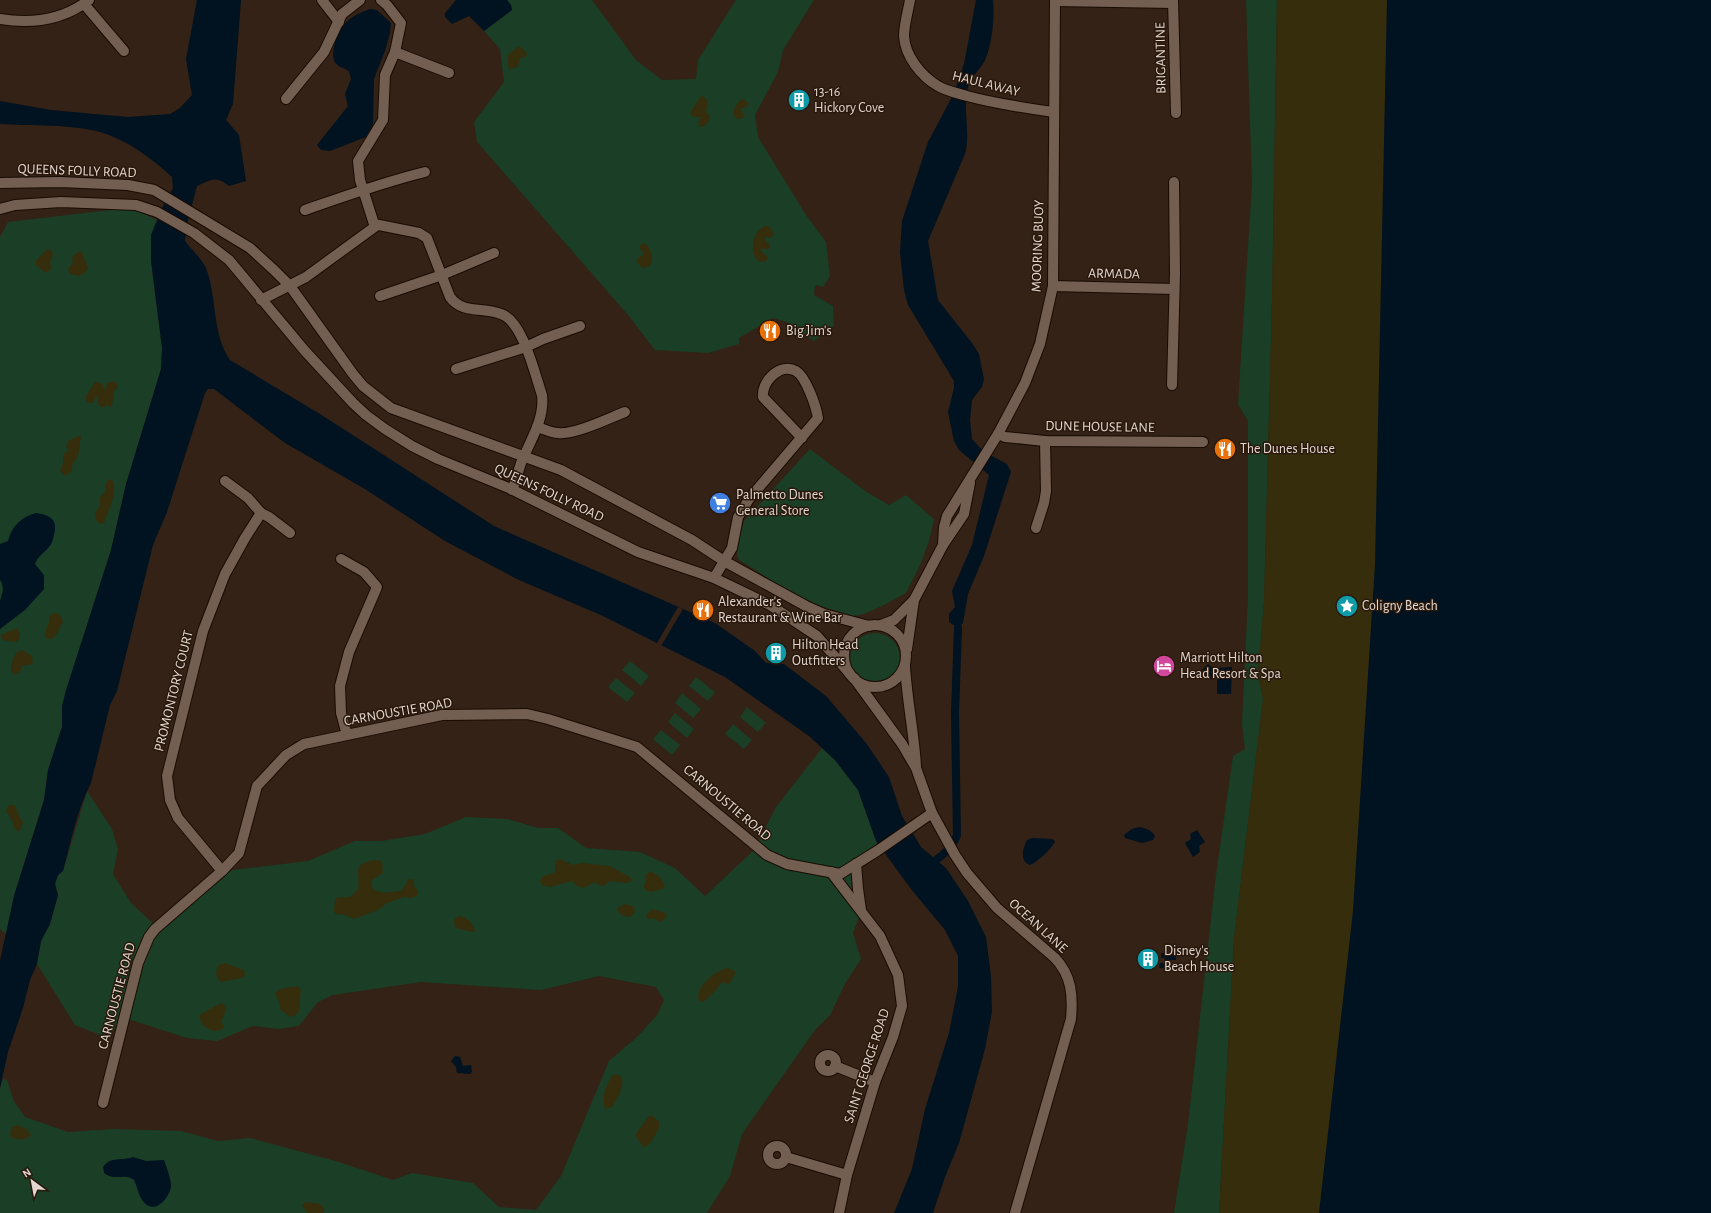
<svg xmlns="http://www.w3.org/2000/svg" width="1711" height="1213" font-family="'Alegreya Sans',sans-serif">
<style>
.green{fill:#1a3f26}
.sand{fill:#352d0c}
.water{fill:#011220}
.pier{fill:#332215}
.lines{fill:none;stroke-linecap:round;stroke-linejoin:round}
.canal{stroke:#011220;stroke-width:8}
.minor-casing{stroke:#1a0b02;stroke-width:12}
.minor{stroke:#735f51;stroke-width:10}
.labels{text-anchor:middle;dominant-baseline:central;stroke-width:3;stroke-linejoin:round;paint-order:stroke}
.street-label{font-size:14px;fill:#e2d6ce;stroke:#29180c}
.poi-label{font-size:14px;fill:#e2d6ce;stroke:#29180c;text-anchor:start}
</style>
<rect width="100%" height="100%" fill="#332215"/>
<g class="green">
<polygon points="507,0 592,0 636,60 662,80 696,79 698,60 736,0 814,0 783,50 778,72 755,115 758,137 806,215 826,242 830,276 823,287 815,285 814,295 833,306 834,326 814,341 789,323 773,318 739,338 739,344 708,353 655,350 628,315 477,142 474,122 504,82 500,49 484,31 512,10 511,5"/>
<polygon points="1246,0 1277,0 1272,303 1264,603 1258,673 1263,699 1234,939 1219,1213 1174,1213 1188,1124 1216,875 1233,756 1245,749 1242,724 1248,597 1248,421 1238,404 1252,184"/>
<polygon points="119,209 135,210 157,220 151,235 151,261 162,348 161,369 126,484 111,550 62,706 62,727 48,770 44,800 14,896 6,934 0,929 0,237 8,222"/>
<polygon points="810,449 865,491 889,505 906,495 934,519 929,541 921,563 906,593 884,605 864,614 853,616 820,606 777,584 738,559 736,547 744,521"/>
<circle cx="875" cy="658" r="25"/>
<polygon points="630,661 649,676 641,686 622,670"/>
<polygon points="696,677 715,692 708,701 689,686"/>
<polygon points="616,678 635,693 627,702 608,687"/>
<polygon points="682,693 701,709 693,718 675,703"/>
<polygon points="747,707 766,723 758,732 740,717"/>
<polygon points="675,713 694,729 687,738 668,722"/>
<polygon points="733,724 752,740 744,749 725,734"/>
<polygon points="661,730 680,745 672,755 653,739"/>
<polygon points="822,748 835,760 858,790 878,844 860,856 861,886 865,901 853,933 861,959 846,982 830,1015 815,1030 742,1134 730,1176 707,1213 0,1213 0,1088 3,1079 7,1080 14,1101 25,1117 68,1132 113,1129 181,1131 218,1141 250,1138 339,1162 393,1180 412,1173 473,1183 499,1207 536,1210 561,1176 609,1061 637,1037 657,1015 664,1000 656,987 599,976 541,990 421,982 333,995 318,1002 299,1026 278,1029 253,1026 217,1041 187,1038 131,1020 103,1036 75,1025 37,964 41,941 50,924 58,895 55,884 58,875 63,871 87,791 112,829 118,849 113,874 131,903 159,929 232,870 308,861 355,841 381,841 425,834 466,817 507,819 538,828 558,828 586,848 640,852 675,868 705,896 754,850 776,807"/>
</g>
<g class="sand">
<polygon points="1277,0 1440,0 1397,1213 1219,1213 1234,939 1263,699 1258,673 1264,603 1272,303"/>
<polygon points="518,47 521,47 527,54 526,57 520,58 518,67 510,69 508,66 508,55"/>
<path d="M703,96l5,5 -2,11 4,5c0,5 -6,10 -10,10l-2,-4 3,-6h-8l-3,-4 10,-16z"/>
<path d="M742,99l3,1 4,4 -4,4h-5l4,8 -1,2 -6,1 -4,-4c1,-6 3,-12 9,-16z"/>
<path d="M765,226l5,1 4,7 -3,4 -7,-1 2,5 4,2v4l-1,1h-7v3l6,5 -2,4 -6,1c-12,-7 -8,-31 5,-36z"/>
<path d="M643,243h2c8,7 12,25 -3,25l-5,-6v-3l7,-5 -5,-7z"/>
<polygon points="47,249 51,250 53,255 50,262 51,269 46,273 36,265 36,261"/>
<polygon points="78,252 82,252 88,268 85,273 79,276 70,274 68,269 73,262 72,257"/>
<polygon points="114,381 116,382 118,387 114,391 112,406 109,407 107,404 105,407 101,407 97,402 98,397 96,396 93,403 89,403 86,400 86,396 95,382 102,383 105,391 107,383"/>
<polygon points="78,436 81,436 78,456 73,463 71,472 66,475 64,475 60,471 63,463 63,455 67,451 70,451 66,447 68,441"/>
<path d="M109,479l3,1c7,10 -4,31 -8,43l-4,1 -4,-4 -1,-7 5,-7v-8l5,-6 1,-9z"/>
<path d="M53,613c5,-1 9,4 10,9 -5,6 -5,17 -15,17l-3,-2 1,-8 3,-7v-5z"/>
<path d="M17,628l3,5c0,11 -5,9 -13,8 -2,-1 -4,-1 -6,-2v-4z"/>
<path d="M22,650l10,6 1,7 -3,2 -8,1 -2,6 -6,3c-6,-8 -1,-16 3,-23z"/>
<path d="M10,805l5,1c1,2 2,5 3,7 3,11 9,4 1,19l-5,-4 -1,-6 -7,-11 2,-5z"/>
<path d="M560,859l13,6 9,-2 27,3 21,11 2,4 -5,2 -17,-2 -6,5 -5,-1 -5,-3 -10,6 -7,-2 -5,-5 -22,6 -8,-2 -2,-4c2,-8 10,-5 15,-9l1,-11z"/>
<path d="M375,860l6,1 2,4 -1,3 1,5 -11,7c-3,17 18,12 28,11l2,-1 7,-11h3l2,1v6l4,5 -1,5 -6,2 -7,-1 -17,6 -9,7 -24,9 -9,-4 -9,-1 -2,-2 1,-13c10,-5 12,4 23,-10 3,-16 -8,-25 17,-29z"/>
<path d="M649,872c7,0 14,7 16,14l-3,3 -11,3 -6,-2 -1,-4 2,-5 -1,-5z"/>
<polygon points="624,904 633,906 635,911 633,915 628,917 621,915 617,909"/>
<polygon points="652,909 666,913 667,915 664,920 659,922 654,918 648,919 646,915"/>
<path d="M458,916c8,0 16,8 17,15l-2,1 -18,-4 -1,-8z"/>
<path d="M225,963l19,7 1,6 -4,2 -20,4c-6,-4 -6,-12 -2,-17z"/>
<path d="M728,968l8,4 -6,11 -3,1 -5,-2c-1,3 -16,19 -19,20l-4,-1c-5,-13 16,-31 29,-33z"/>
<polygon points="298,986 301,990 299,1010 296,1015 290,1017 280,1009 279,1002 275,993 280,989"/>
<path d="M222,1003l3,3c1,6 -1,11 -4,15l3,6 -3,3c-10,3 -22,-4 -21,-15 2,-2 19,-11 22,-12z"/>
<path d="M614,1074l7,2c5,9 -4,23 -9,31l-6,2c-6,-9 1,-28 8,-35z"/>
<path d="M649,1116h4l6,6v6c-5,7 -7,18 -16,19l-8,-12z"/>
<path d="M17,1125l9,4 5,6c-5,6 -13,4 -20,3l-1,-5 2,-6z"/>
<polygon points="306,1202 320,1204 324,1208 323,1213 307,1213 302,1205"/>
</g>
<g class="water">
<path d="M197,0h44l-8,104 -7,16 13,15 7,46 -17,5c-14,-11 -18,-6 -32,0l-10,38 -2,17c6,8 20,21 22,30 10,28 5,63 23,89l90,54 174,112 221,97 40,28 11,12 18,1 42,32 40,47 23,34 13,39 19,31 25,21 22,33 18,36 5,39 1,36 -7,37 -26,94 -14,34 -12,36h-39l18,-44 13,-60 24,-76 9,-46v-31l-13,-26 -34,-41 -35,-48 -18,-51 -23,-30 -26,-24 -84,-59 -122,-61 -84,-36 -74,-39 -80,-52 -80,-46 -71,-54h-6l-3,4 -38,119 -14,33 -36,146 -7,14 -19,78c-14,27 -20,59 -28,88l-5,4 -3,9 3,11 -8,29 -9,17 -4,23 -7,16 -7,28 -15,44 -8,36v-127l14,-65 30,-96 4,-30 14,-43v-21l4,-16 45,-140 15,-66 35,-115 1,-21 -11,-87v-26l12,-29 10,-18 -1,-11c-20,-18 -44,-37 -72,-45 -29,-8 -69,-6 -100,-8v-23l51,9 77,7 42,-3 10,-6 12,-13 -6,-36z"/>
<polygon points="456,0 507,0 511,5 512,10 484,31 469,16 452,24 445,17 445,13"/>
<path d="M976,0h17c2,17 -1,42 -7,58 -4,10 -15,18 -18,29 -6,22 3,44 -3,67l-37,87 10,59 34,43 7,11 5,25 -2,8 -10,13 -2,20 2,19 12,13 23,12 4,8 -27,84 -16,38 -5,29 -5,5 -9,-6v-8l6,-7 -3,-16 20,-46 17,-70 -30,-25 -5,-9 -6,-29 6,-24v-7l-46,-76 -4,-15 -4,-38 2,-31 26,-79 25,-47 11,-31z"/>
<polygon points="1387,0 1711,0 1711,1213 1319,1213 1353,911 1375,564"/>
<path d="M370,9l7,1 14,13 -1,10 -5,18 -11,28 -1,45 -7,13 -36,14 -9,-1 -4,-5 31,-39 -3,-12 6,-15 -2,-8c-5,-3 -14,-5 -15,-11 -2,-5 0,-13 1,-18 7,-20 16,-26 35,-33z"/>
<path d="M36,513c15,2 22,7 18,22 -1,4 -2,9 -5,12 -5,6 -11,9 -14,17l9,11v14l-19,21 -25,19v-28l3,-11 -1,-7 -2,-3v-36l8,-3c4,-15 13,-24 28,-28z"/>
<polygon points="1208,664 1217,671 1217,668 1232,667 1231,694 1217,694 1217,675 1211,679 1202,670"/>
<path d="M1139,827c7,1 12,3 16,9l-2,4 -11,3 -17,-5 -1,-3 8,-6z"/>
<polygon points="1197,830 1205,842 1199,846 1200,852 1193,857 1185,843 1191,839 1190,834"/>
<path d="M1032,838l20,1 3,2c-2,7 -18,21 -25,24 -11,-4 -7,-17 -3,-25z"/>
<polygon points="1161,953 1176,955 1176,960 1170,960 1170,964 1175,965 1174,969 1159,968 1160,963 1164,963 1165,958 1161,958"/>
<polygon points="455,1056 460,1057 463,1066 471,1065 472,1072 470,1074 457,1073 456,1067 451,1061"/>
<path d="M133,1157l13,4 18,-1c2,5 8,22 7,27 -2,10 -13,25 -24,18 -8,-5 -9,-17 -13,-25 -9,-8 -19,2 -30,-7l-1,-6c8,-11 19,-6 30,-10z"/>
</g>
<polygon class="pier" points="678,607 683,609 661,646 659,645 657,643"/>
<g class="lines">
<path class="canal" d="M936,860c8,-5 18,-16 21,-25l-2,-122 3,-85"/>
<g class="minor-casing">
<g id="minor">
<polyline points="322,0 339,22"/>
<path d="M381,0l6,5 14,18 -6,29 -10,23 -2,45 -25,41 2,19 14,44 45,9 8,5 23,59c12,17 33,10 51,17 22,7 34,61 41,81 3,24 -12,46 -21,68 -3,9 -5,18 -9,27"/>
<path d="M910,0c-2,11 -6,25 -6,36 1,20 17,40 34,50 8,5 19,7 29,10 29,8 58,12 87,16"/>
<polyline points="1173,0 1176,113"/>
<polyline points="1055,1 1173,3"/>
<polyline points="84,4 124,51"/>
<path d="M0,19c31,5 63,1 89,-19"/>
<polyline points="395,52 449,73"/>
<polyline points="286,99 324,52 342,14 360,0"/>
<polyline points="0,183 60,182 128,185 154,190 164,196 250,248 274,270 290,286 353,374 363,386 391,408 561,470 692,540 724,561 806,606 824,614 869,626"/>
<polyline points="0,209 15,205 61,202 136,205 157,212 194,233 229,260 305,351 353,403 366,415 385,429 412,446 438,459 511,489 638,552 714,578 770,605 817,636 850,674"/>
<path d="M305,210c40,-14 79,-28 120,-38"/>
<polyline points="1053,286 1174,289"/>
<polyline points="380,296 442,275 494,253"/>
<polyline points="261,300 306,277 376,226"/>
<polyline points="456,369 526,347 543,339 580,326"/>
<polyline points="1172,385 1175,273 1174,182"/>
<path d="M537,427c7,2 14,6 21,6 17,2 51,-15 67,-21"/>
<polyline points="998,434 1005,437 1045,441 1203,442"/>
<polyline points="225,481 248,498 261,513 269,517 290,533"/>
<polyline points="1036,528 1044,503 1046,491 1045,441"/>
<polyline points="943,545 944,527 947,516 998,434 1025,383 1040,344 1053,286 1055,0"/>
<polyline points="341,559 364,572 377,587 349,652 340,686 341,713 347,735"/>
<path d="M714,578l18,-30 6,-31 11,-18 69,-81c-2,-12 -12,-41 -22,-47 -16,-9 -35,11 -33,26l39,41"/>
<polyline points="881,625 894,620 914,600 943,545 964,514 970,483"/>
<circle cx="875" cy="656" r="31"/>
<polyline points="907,649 914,600"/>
<path d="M905,666c2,34 9,67 11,100"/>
<path d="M854,678l48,66 14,24 16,45 23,42 12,18 30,35 58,50c17,18 18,38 16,61l-56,194"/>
<polyline points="856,864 858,889 861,910"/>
<polyline points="222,871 178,818 170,800 167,776 203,631 225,574 245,538 261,513"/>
<polyline points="831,872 880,936 898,975 902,1006 893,1037 875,1082 847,1175 839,1213"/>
<circle cx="828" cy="1063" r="8"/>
<polyline points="835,1066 875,1082"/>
<polyline points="103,1103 138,963 149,937 155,929 222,871 239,853 257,786 286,755 304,744 442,715 527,714 548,719 637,747 767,855 787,864 840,874 877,851 932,813"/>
<circle cx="777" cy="1155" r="9"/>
<polyline points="786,1157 847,1175"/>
</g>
</g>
<use href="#minor" class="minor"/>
</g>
<defs>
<g id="building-disc" transform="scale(1.15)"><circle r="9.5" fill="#0f9aa8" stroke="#29180c"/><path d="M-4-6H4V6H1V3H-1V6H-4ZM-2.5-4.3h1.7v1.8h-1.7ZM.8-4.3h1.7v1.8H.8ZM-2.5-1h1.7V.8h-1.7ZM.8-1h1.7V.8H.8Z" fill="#fff"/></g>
<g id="restaurant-disc" transform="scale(1.15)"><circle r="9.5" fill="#e8710a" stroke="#29180c"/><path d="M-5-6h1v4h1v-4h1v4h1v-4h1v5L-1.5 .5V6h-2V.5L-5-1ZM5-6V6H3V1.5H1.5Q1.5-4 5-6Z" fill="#fff"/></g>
<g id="supermarket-disc" transform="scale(1.15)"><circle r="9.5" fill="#3f7fe0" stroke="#29180c"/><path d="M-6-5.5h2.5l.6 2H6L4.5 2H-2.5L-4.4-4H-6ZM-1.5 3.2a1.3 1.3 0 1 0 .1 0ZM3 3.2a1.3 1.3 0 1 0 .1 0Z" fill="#fff"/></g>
<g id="sight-disc" transform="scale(1.15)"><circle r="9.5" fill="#0f9aa8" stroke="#29180c"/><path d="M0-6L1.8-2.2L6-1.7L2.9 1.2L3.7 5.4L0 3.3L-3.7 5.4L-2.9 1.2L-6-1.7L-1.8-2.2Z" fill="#fff"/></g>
<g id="hotel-disc" transform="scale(1.15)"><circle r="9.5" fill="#d1479c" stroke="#29180c"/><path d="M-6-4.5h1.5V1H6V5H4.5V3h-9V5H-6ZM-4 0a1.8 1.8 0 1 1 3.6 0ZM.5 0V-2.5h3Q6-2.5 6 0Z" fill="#fff"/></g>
</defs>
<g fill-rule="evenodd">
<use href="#building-disc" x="799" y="100"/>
<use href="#restaurant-disc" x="770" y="331"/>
<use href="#restaurant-disc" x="1225" y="449"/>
<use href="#supermarket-disc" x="720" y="503"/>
<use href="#sight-disc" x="1347" y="606"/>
<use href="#restaurant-disc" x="703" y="610"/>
<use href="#building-disc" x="776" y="653"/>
<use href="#hotel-disc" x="1164" y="666"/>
<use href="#building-disc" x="1148" y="959"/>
</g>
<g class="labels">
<g class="street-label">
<text transform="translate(1161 58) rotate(-91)">BRIGANTINE</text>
<text transform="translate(986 84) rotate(14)">HAUL AWAY</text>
<text transform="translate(77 171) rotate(2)">QUEENS FOLLY ROAD</text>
<text transform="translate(1038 246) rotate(-88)">MOORING BUOY</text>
<text transform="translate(1114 274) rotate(1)">ARMADA</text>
<text transform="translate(1100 427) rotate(1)">DUNE HOUSE LANE</text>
<text transform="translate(549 493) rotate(25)">QUEENS FOLLY ROAD</text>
<text transform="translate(174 691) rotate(-76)">PROMONTORY COURT</text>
<text transform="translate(398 712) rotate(-10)">CARNOUSTIE ROAD</text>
<text transform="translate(727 803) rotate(40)">CARNOUSTIE ROAD</text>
<text transform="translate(1038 926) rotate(42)">OCEAN LANE</text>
<text transform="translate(117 996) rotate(-75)">CARNOUSTIE ROAD</text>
<text transform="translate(867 1066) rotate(-72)">SAINT GEORGE ROAD</text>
</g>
<g class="poi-label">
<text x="814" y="92">13-16<tspan x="814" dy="16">Hickory Cove</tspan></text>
<text x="786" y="331">Big Jim's</text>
<text x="1240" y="449">The Dunes House</text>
<text x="736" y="495">Palmetto Dunes<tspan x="736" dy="16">General Store</tspan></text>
<text x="718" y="602">Alexander's<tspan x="718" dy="16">Restaurant &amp; Wine Bar</tspan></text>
<text x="1362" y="606">Coligny Beach</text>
<text x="792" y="645">Hilton Head<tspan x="792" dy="16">Outfitters</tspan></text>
<text x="1180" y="658">Marriott Hilton<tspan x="1180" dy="16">Head Resort &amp; Spa</tspan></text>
<text x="1164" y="951">Disney's<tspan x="1164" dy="16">Beach House</tspan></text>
</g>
</g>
<g transform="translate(32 1181) rotate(328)" stroke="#29180c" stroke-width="3" paint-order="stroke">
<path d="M0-3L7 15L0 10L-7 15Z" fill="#e2d6ce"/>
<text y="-6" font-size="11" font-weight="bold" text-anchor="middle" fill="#e2d6ce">N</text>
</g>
</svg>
